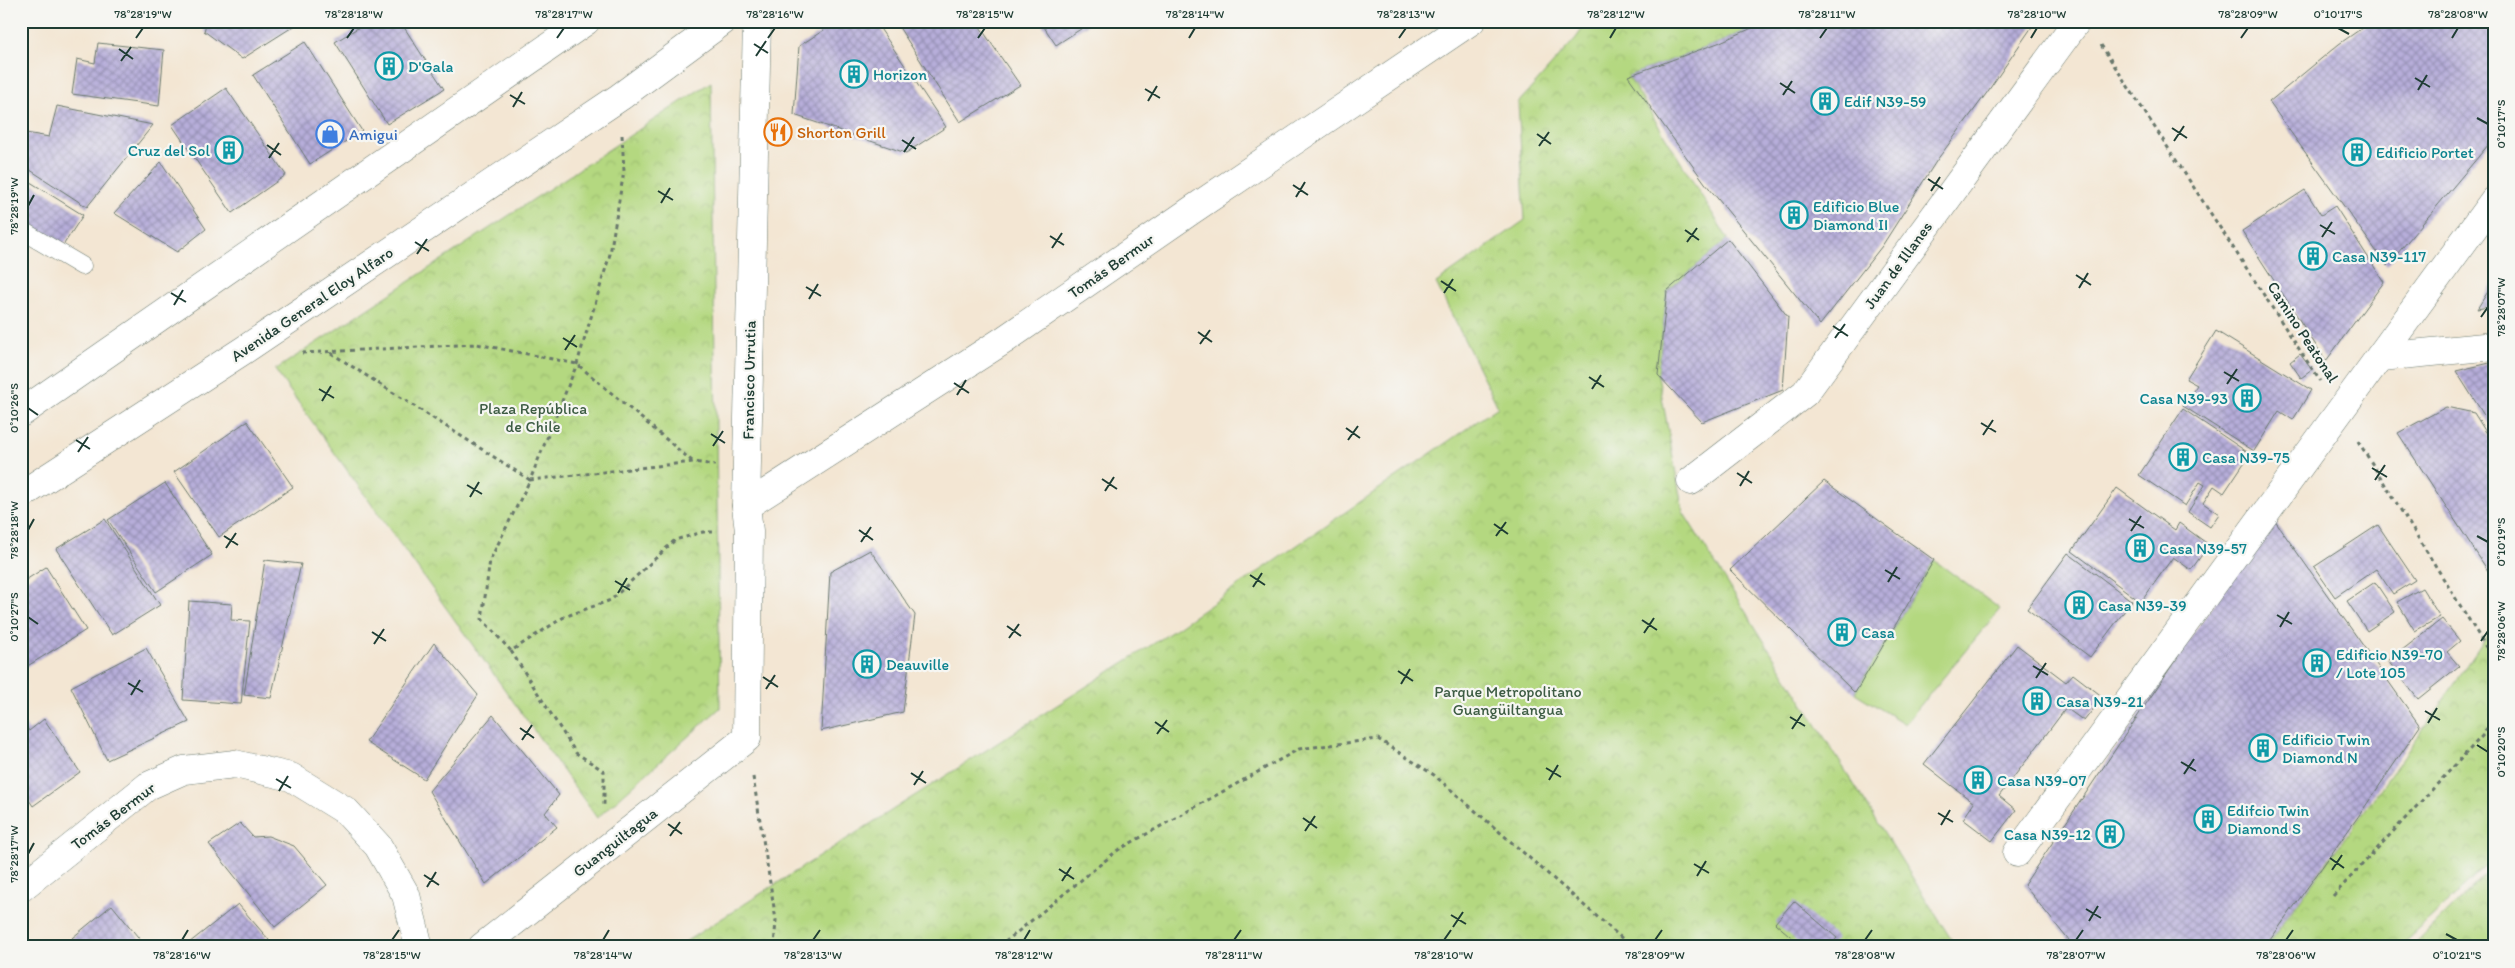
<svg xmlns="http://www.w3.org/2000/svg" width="2515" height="968" font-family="Itim,sans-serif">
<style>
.park{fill:url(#park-crowns);stroke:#6a8a5a}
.garden{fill:#b4d880;stroke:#6a8a5a}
.building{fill:url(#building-cross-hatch)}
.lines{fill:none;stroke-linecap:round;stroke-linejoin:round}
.lane-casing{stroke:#69786c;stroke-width:19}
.street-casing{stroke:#69786c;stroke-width:29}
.primary-casing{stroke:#69786c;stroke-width:29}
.path{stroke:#69786c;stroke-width:3;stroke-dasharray:4 4;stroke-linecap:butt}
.lane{stroke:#fff;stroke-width:18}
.street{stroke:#fff;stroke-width:28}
.primary{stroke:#fff;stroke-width:28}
.ticks{fill:none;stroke:#1f3d34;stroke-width:2}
.labels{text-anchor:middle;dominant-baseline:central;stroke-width:4.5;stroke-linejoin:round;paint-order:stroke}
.culture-label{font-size:16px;fill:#0d838f;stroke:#f6f6f2;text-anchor:start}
.food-label{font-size:16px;fill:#c56008;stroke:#f6f6f2;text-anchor:start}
.shop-label{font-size:16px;fill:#366cbe;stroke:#f6f6f2;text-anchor:start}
.street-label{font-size:16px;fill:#1f3d34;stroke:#f6f6f2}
.park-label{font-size:16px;fill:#3d5c43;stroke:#f6f6f2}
.neatline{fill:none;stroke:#1f3d34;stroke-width:2}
.ticks-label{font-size:12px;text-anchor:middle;fill:#1f3d34}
</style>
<defs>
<pattern id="park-crowns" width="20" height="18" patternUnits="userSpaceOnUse" patternTransform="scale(1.25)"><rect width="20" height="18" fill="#b4d880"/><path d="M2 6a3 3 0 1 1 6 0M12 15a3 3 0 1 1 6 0" fill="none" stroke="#9aba6f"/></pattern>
<pattern id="building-cross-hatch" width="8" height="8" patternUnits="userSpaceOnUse" patternTransform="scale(1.25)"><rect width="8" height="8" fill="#b7aeda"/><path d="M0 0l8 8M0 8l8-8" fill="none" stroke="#948fb2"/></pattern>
</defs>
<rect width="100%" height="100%" fill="#f6f6f2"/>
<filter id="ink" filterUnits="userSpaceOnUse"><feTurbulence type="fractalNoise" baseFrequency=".02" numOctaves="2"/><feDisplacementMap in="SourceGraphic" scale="10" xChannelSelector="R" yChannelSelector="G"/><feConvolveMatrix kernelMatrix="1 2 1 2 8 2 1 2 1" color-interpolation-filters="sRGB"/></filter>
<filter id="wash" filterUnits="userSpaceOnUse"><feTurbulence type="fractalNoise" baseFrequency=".0096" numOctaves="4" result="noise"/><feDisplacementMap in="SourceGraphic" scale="20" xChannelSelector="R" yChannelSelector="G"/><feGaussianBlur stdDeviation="1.12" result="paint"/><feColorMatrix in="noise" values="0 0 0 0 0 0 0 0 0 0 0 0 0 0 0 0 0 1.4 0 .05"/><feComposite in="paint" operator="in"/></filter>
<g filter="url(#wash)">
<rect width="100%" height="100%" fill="#f3e6d3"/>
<g class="park">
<polygon points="1588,21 1768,21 1718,43 1628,76 1728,239 1667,291 1658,375 1683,512 1956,947 677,947 1164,637 1498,407 1436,283 1525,220 1518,103 1576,38"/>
<polygon points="711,82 720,708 597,818 275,370"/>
<path d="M2491,630h3v229l-95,88h-133c75,-106 154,-209 225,-317z"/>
<polygon points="2494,866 2494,947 2412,947"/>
</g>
<polygon class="garden" points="1934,560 2000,609 1905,724 1855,693"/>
<g id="blocks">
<g class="building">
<polygon points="207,21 302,21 242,59 204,31"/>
<polygon points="369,21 400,21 444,89 387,124 335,42"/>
<polygon points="838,21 875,21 946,127 906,153 794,115 799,46"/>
<polygon points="895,21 976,21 1020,85 960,122"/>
<polygon points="1040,21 1093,21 1056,45"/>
<polygon points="1768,21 2036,21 1986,94 1937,160 1882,246 1820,325 1705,183 1628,76 1718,43"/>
<polygon points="2372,21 2494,21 2494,138 2387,266 2269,102 2339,44"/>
<polygon points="305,42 362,131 310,164 253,75"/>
<polygon points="98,43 164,50 159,106 72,94 77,59 95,63"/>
<polygon points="226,88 286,175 232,213 172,125"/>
<polygon points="57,106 153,125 87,207 21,164 26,133 49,137"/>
<polygon points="161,162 206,229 177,252 114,213"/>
<polygon points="27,180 83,215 62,247 21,221 21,190"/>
<polygon points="2305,190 2321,215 2335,206 2384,282 2326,361 2242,231"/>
<polygon points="1728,239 1788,317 1783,390 1702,422 1658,375 1667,291"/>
<polygon points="2494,282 2494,306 2477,309"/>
<polygon points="2216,331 2311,390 2293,420 2279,411 2254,451 2183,406 2197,385 2186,379"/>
<polygon points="2300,354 2312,370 2301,378 2290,362"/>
<polygon points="2494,362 2494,431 2456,371"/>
<polygon points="2446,407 2474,413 2494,445 2494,580 2398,433"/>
<polygon points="2183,409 2250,454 2224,493 2214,486 2203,503 2219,514 2210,527 2188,512 2205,485 2200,482 2185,506 2139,475"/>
<polygon points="247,421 293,487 219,537 174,472"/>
<polygon points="1824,481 1934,560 1855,693 1730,570"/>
<polygon points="165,483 212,555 156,592 108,520"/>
<polygon points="2117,488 2175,530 2179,523 2209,545 2191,570 2173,557 2141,602 2072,551"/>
<polygon points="2272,517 2420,726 2360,814 2265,947 2074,947 2024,885"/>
<polygon points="105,519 160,605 112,635 56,549"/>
<polygon points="2378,525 2415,580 2393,594 2376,569 2335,597 2314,567"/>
<polygon points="870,550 915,615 903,712 821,731 830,572"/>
<polygon points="2068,553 2132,601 2090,657 2027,609"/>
<polygon points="265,560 301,564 271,698 244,695"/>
<polygon points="46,567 86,630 21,670 21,583"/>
<polygon points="2375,582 2395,612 2367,631 2347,601"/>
<polygon points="2422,588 2440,617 2415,631 2397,602"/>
<polygon points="189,601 232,604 231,620 250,621 241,704 183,700"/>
<polygon points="2442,619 2460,641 2447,652 2459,666 2418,699 2388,661"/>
<polygon points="434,643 478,695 424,779 366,742"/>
<polygon points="2017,645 2066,682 2073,674 2103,697 2084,721 2066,708 2033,752 1999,796 2016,810 1992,841 1963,819 1974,803 1924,764"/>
<polygon points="146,648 189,722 107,760 71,687"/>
<polygon points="493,715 559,795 545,813 557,827 486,884 429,791"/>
<polygon points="44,719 80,772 33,806 29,800 21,805 21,727 25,725 29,731"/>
<polygon points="240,823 253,837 268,836 294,846 327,885 275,927 209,844"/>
<polygon points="1794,901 1837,938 1829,947 1803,947 1775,923"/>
<polygon points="238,904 269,940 261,947 184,947"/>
<polygon points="112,905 146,947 79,947 72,938"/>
</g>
</g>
</g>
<g filter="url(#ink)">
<use href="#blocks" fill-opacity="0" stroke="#69786c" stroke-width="1"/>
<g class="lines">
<g class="lane-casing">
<polyline id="lane" points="21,230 82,266"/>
</g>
<g class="street-casing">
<g id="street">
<polyline points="2381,357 2494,346"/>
<polyline points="1691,481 1805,393 2077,21"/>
<polyline points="746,506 1004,340 1192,210 1471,21"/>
<polyline points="2017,853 2494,200"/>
<polyline points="21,888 148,786 184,770 235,764 291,777 346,811 378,846 406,895 419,947"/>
<polyline points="482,947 747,738 749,531 746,506 757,21"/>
</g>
</g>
<g class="primary-casing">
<g id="primary">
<polyline points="21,413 586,21"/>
<polyline points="21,495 244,350 620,97 723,21"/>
</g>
</g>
<g class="path">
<polyline points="2101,45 2320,381"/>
<polyline points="622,135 624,171 610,254 577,364 530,480 693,462 715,465"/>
<polyline points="302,353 477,344 577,364 692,461"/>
<polyline points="331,353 530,480 490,560 482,619 511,651 564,617 611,600 675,540 703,532 714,532"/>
<polyline points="2358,441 2494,660"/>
<polyline points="511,651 576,753 604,771 604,807"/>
<polyline points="753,777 776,920 774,947"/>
<polyline points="2333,896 2483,735 2494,716"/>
<polyline points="999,947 1118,850 1299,749 1378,739 1434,775 1632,947"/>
</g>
<use href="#lane" class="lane"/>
<use href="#street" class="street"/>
<use href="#primary" class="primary"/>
</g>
</g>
<path class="ticks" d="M2338,28l11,6M136,38l7,-10M347,38l7,-10M557,38l7,-10M768,38l7,-10M978,38l7,-10M1189,38l6,-10M1399,38l7,-10M1610,38l6,-10M1820,38l7,-10M2031,38l6,-10M2241,38l7,-10M2452,38l6,-10M754,44l14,9M119,49l14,10M756,56l10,-15M121,61l10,-14M2415,78l15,9M1780,83l15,10M1145,89l15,9M2418,90l9,-15M510,95l15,9M1783,95l9,-14M1148,101l9,-15M513,107l9,-15M2477,118l11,6M2172,128l15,10M1537,134l14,10M902,140l14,9M2174,141l10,-15M267,145l14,10M1539,146l10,-14M904,152l10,-15M269,158l10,-15M1928,179l15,10M1293,185l15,10M658,191l15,9M1931,191l9,-14M1296,197l9,-15M661,203l9,-15M28,206l6,-11M2320,225l15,9M1685,230l14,10M1050,236l14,9M2322,237l10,-15M415,242l14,9M1687,242l10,-14M1052,248l10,-15M417,254l10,-15M2076,275l15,10M1441,281l15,10M806,287l15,9M2079,288l9,-15M171,293l15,9M1444,293l9,-14M809,299l9,-15M174,305l9,-15M2481,317l7,-10M1833,326l15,10M1198,332l14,10M563,338l14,9M1835,338l10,-14M1200,344l10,-14M565,350l10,-15M2224,372l15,9M1589,377l15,10M954,383l15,10M2227,384l10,-15M319,389l15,9M1592,389l9,-14M957,395l9,-15M322,401l9,-15M28,408l10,7M1981,423l15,9M1346,428l14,10M711,434l14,9M1983,435l10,-15M76,440l14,9M1348,440l10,-14M713,446l10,-15M78,452l10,-15M2372,468l15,9M1737,473l15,10M1102,479l15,10M2375,480l10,-15M467,485l15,9M1740,486l9,-15M1105,491l9,-14M470,497l9,-15M2129,519l15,9M1494,524l14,10M28,530l6,-11M859,530l14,10M2131,531l10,-15M224,536l14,9M1496,536l10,-14M2477,536l11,6M861,542l10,-15M226,548l10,-15M1885,570l15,9M1250,575l15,10M615,581l15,9M1888,582l9,-15M1253,587l9,-14M618,593l9,-15M2277,615l15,9M28,617l10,7M1642,620l15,10M1007,626l14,10M2280,627l9,-15M372,632l14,9M1644,633l10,-15M1009,638l10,-14M2481,641l7,-10M374,644l10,-15M2033,666l15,9M1398,671l15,10M763,677l15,10M2036,678l10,-15M128,683l15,9M1401,684l9,-15M766,689l9,-14M131,695l9,-15M2425,711l15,9M1790,717l15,9M1155,722l14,10M2428,723l9,-15M520,728l14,10M1792,729l10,-15M1157,734l10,-14M522,740l10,-15M2477,745l11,7M2181,762l15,9M1546,768l15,9M911,773l15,10M2184,774l10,-15M276,779l15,9M1549,780l9,-15M914,785l9,-14M279,791l9,-15M1938,813l15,9M1303,818l14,10M668,824l14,10M1941,825l9,-15M1305,831l10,-15M670,836l10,-14M28,854l6,-11M2330,858l14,10M1694,864l15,9M1059,869l15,10M2332,870l10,-15M424,875l15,10M1697,876l9,-15M1062,881l9,-14M427,887l9,-15M2086,909l15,9M1451,915l15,9M2089,921l9,-15M1453,927l10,-15M2446,934l11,6M182,940l6,-10M392,940l7,-10M603,940l6,-10M813,940l7,-10M1024,940l6,-10M1234,940l7,-10M1444,940l7,-10M1655,940l7,-10M1865,940l7,-10M2076,940l7,-10M2286,940l7,-10"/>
<defs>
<g id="building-ring" transform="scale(1.4375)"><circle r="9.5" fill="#f6f6f2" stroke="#0f9aa8" stroke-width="1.5"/><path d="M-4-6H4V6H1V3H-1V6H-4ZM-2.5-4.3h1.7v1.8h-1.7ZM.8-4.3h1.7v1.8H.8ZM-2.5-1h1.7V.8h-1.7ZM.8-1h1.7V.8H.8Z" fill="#0f9aa8"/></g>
<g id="restaurant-ring" transform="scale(1.4375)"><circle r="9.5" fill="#f6f6f2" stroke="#e8710a" stroke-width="1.5"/><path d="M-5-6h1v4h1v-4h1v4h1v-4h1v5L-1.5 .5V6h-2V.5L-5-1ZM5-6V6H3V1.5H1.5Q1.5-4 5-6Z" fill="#e8710a"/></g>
<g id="shop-ring" transform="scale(1.4375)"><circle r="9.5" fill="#f6f6f2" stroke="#3f7fe0" stroke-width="1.5"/><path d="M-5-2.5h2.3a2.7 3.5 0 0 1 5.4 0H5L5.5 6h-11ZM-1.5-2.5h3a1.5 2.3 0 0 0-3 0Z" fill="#3f7fe0"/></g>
</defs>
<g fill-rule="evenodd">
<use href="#building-ring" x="389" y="66"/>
<use href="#building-ring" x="854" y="74"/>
<use href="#building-ring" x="1825" y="101"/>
<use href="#restaurant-ring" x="778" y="132"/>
<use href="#shop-ring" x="330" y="134"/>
<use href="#building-ring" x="229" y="150"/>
<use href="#building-ring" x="2357" y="152"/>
<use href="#building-ring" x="1794" y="215"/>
<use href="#building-ring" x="2313" y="256"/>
<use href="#building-ring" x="2247" y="398"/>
<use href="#building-ring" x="2183" y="457"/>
<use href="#building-ring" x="2140" y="548"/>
<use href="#building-ring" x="2079" y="605"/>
<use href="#building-ring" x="1842" y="632"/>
<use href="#building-ring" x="2317" y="663"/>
<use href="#building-ring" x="867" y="664"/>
<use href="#building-ring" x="2037" y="701"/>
<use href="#building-ring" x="2263" y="748"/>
<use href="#building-ring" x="1978" y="780"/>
<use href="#building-ring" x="2208" y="819"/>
<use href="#building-ring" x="2110" y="834"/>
</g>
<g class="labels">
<g class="culture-label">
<text x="408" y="66">D'Gala</text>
<text x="873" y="74">Horizon</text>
<text x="1844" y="101">Edif N39-59</text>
<text x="210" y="150" text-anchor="end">Cruz del Sol</text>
<text x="2376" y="152">Edificio Portet</text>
<text x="1813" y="206">Edificio Blue<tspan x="1813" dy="18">Diamond II</tspan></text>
<text x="2332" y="256">Casa N39-117</text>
<text x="2228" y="398" text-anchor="end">Casa N39-93</text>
<text x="2202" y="457">Casa N39-75</text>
<text x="2159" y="548">Casa N39-57</text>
<text x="2098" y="605">Casa N39-39</text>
<text x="1861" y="632">Casa</text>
<text x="2336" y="654">Edificio N39-70<tspan x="2336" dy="18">/ Lote 105</tspan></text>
<text x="886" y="664">Deauville</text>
<text x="2056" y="701">Casa N39-21</text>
<text x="2282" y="739">Edificio Twin<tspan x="2282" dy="18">Diamond N</tspan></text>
<text x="1997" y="780">Casa N39-07</text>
<text x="2227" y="810">Edifcio Twin<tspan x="2227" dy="18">Diamond S</tspan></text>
<text x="2091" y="834" text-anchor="end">Casa N39-12</text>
</g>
<g class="food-label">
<text x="797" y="132">Shorton Grill</text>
</g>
<g class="shop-label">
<text x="349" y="134">Amigui</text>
</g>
<g class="street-label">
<text transform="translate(1898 265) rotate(-54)">Juan de Illanes</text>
<text transform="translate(1111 266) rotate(-35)">Tomás Bermur</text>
<text transform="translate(312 304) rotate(-34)">Avenida General Eloy Alfaro</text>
<text transform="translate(2303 332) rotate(57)">Camino Peatonal</text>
<text transform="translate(749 380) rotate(-89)">Francisco Urrutia</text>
<text transform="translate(113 816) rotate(-37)">Tomás Bermur</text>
<text transform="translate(615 842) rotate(-38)">Guanguiltagua</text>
</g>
<g class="park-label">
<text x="533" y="408">Plaza República<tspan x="533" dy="18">de Chile</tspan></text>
<text x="1508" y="691">Parque Metropolitano<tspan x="1508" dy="18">Guangüiltangua</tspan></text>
</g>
</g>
<rect width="2515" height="968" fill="none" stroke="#f6f6f2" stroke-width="55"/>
<rect x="28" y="28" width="2460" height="912" class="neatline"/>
<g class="ticks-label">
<text x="143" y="18">78°28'19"W</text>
<text x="354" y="18">78°28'18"W</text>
<text x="564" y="18">78°28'17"W</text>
<text x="775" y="18">78°28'16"W</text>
<text x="985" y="18">78°28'15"W</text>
<text x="1195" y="18">78°28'14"W</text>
<text x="1406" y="18">78°28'13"W</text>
<text x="1616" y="18">78°28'12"W</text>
<text x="1827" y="18">78°28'11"W</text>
<text x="2037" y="18">78°28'10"W</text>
<text x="2248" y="18">78°28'09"W</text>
<text x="2338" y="18">0°10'17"S</text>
<text x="2458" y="18">78°28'08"W</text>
<text transform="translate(2501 124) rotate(-90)" y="4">0°10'17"S</text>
<text transform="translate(14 206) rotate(-90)" y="4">78°28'19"W</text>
<text transform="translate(2501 307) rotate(-90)" y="4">78°28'07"W</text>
<text transform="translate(14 408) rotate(-90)" y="4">0°10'26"S</text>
<text transform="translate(14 530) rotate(-90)" y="4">78°28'18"W</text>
<text transform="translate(2501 542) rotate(-90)" y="4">0°10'19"S</text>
<text transform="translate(14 617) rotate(-90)" y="4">0°10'27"S</text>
<text transform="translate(2501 631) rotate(-90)" y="4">78°28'06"W</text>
<text transform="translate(2501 752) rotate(-90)" y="4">0°10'20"S</text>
<text transform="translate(14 854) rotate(-90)" y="4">78°28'17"W</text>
<text x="182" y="959">78°28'16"W</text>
<text x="392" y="959">78°28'15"W</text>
<text x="603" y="959">78°28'14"W</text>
<text x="813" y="959">78°28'13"W</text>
<text x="1024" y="959">78°28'12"W</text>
<text x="1234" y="959">78°28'11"W</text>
<text x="1444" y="959">78°28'10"W</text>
<text x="1655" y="959">78°28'09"W</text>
<text x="1865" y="959">78°28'08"W</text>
<text x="2076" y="959">78°28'07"W</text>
<text x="2286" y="959">78°28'06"W</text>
<text x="2457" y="959">0°10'21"S</text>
</g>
</svg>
